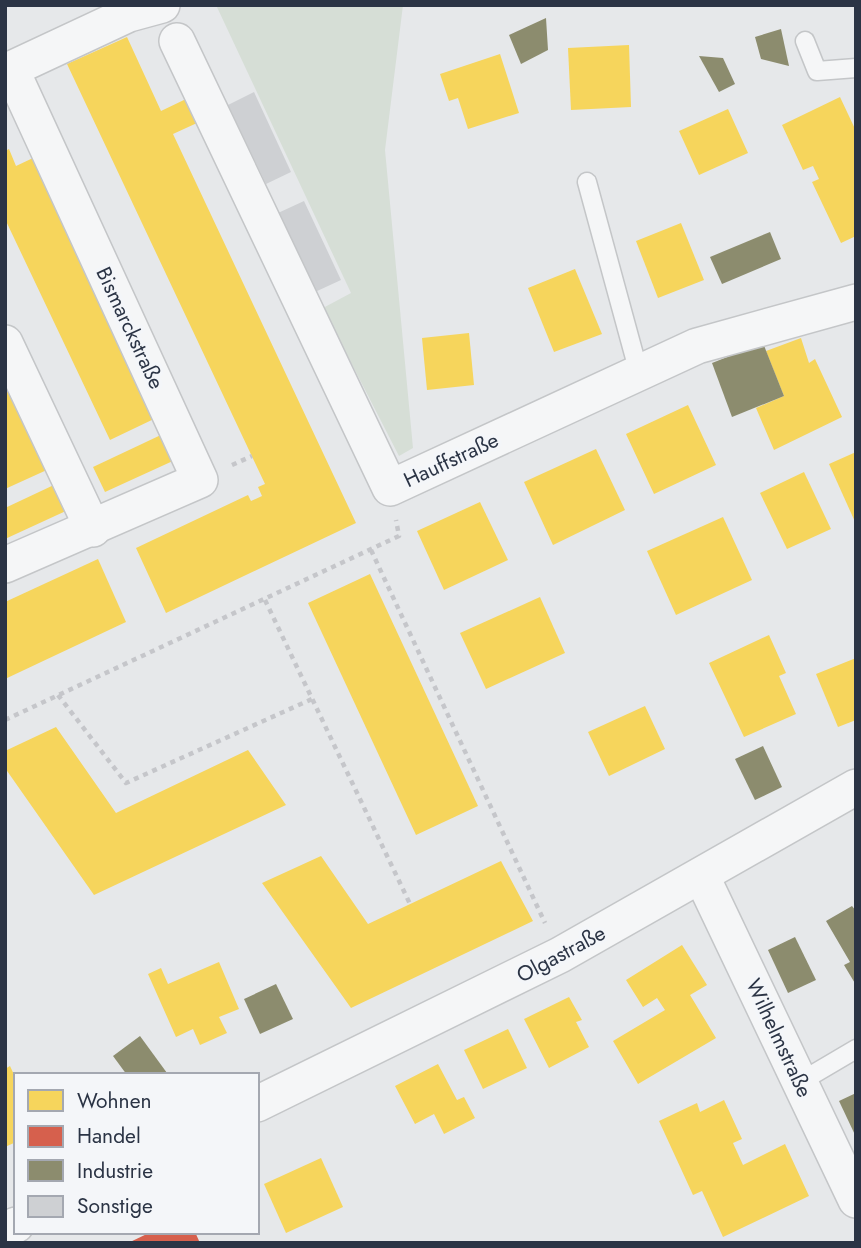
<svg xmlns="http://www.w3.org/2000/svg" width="861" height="1248" font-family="Jost,sans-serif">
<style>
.green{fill:#d6ded6}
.homes{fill:#f6d55c}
.shops{fill:#d6604d}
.industry{fill:#8c8c6e}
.building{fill:#ced0d3}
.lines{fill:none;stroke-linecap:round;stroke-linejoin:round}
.lane-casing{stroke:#c4c6c8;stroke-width:21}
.street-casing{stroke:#c4c6c8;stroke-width:38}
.path{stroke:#c5c6ca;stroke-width:4.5;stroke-dasharray:5 5;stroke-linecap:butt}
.lane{stroke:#f5f6f7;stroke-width:18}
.street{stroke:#f5f6f7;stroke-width:35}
.labels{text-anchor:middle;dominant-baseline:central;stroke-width:7;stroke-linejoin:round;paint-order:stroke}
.street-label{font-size:21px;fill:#2b3445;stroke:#f4f6f9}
</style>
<rect width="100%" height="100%" fill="#e6e8ea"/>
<polygon class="green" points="216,5 403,5 385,150 413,448 399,456 323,308 351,293"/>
<g class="homes">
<polygon points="127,37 161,111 186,99 197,123 173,134 356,523 166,613 136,548 248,495 251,501 262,496 258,487 265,484 67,64"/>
<polygon points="629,45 631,107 571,110 568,48"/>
<polygon points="500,54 519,113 468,129 458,98 449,101 440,74"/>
<polygon points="840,97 856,131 856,236 841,243 812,182 819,179 813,166 803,170 782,125"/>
<polygon points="728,109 748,153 699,175 679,131"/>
<polygon points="9,149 16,166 33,158 156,418 110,440 5,219 5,151"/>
<polygon points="681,223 704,280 658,298 636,241"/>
<polygon points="575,269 602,334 554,352 528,288"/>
<polygon points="469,333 474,385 427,390 422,338"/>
<polygon points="801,338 809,363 815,359 842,417 774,450 756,408 784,396 766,351"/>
<polygon points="5,378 49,469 5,489"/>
<polygon points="688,405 716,465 654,494 626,434"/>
<polygon points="163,434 175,460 105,492 93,467"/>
<polygon points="596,449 625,510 553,545 524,482"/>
<polygon points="856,452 856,524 829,464"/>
<polygon points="804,472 831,529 787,549 760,493"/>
<polygon points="56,484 68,510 5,539 5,508"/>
<polygon points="480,502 508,560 444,590 417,531"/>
<polygon points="723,517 752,580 676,615 647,551"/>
<polygon points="98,559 126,622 5,679 5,602"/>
<polygon points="370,574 478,806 416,835 308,603"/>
<polygon points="540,597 565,653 486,689 460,633"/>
<polygon points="769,635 786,673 779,676 796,714 744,737 709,663"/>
<polygon points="856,658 856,720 838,727 816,674"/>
<polygon points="645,706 665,749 609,776 588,732"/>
<polygon points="56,727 116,813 248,750 286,805 94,895 5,768 5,751"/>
<polygon points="321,856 368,924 501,861 533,921 351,1008 262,883"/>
<polygon points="682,945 707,985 690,995 716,1038 638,1084 613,1041 665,1010 657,998 643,1007 626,980"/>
<polygon points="219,962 239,1009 219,1017 227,1033 200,1045 193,1029 176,1037 148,974 161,968 168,984"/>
<polygon points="569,997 582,1020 576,1022 589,1047 549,1068 524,1019"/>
<polygon points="508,1029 527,1068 483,1089 464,1050"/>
<polygon points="438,1064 457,1100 464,1097 475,1118 444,1134 434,1114 415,1124 395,1086"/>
<polygon points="10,1066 16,1079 16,1142 5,1147 5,1069"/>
<polygon points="724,1100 742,1139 733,1143 743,1165 785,1144 809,1196 723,1237 702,1191 693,1195 659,1121 697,1103 700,1112"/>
<polygon points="321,1158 343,1207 286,1233 264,1184"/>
</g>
<polygon class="shops" points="151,1232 195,1232 200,1243 128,1243"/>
<g class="industry">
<polygon points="546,18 548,50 521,64 509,35"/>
<polygon points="781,29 789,66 761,59 755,37"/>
<polygon points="699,56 723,58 735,84 719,92"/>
<polygon points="770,232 781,259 722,284 710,257"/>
<polygon points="763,343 784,396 732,417 712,363"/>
<polygon points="763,746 782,787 755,800 735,759"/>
<polygon points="852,906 856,911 856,985 844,965 850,962 826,921"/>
<polygon points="795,937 816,980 788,993 768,950"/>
<polygon points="276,984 293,1019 260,1034 244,999"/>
<polygon points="140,1036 167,1073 164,1075 127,1075 113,1056"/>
<polygon points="856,1093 856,1137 839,1101"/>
</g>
<g class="building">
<polygon points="254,92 291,172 266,184 228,105"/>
<polygon points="304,201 341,280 315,292 278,213"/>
</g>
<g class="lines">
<g class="lane-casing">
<g id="lane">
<polyline points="805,41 817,71 856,68"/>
<polyline points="587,182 639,373"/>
<polyline points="800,1082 856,1049"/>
</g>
</g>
<g class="street-casing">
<g id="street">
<polyline points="177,41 390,488 697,346 856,302"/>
<polyline points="5,72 129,14 162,5"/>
<polyline points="5,343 93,529"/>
<polyline points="5,565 200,480 11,69"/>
<polyline points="702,877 856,1200"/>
<polyline points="257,1104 560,955 856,787"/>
<polyline points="5,1230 16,1225"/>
</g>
</g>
<g class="path">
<polyline points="232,465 252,456"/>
<polyline points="371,550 545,923"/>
<polyline points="265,600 410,904"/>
<polyline points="58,695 126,783 312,699"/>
<polyline points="5,720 399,536 396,520"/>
</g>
<use href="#lane" class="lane"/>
<use href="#street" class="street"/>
</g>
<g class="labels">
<g class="street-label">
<text transform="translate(130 328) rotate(65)">Bismarckstraße</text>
<text transform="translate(451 460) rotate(-25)">Hauffstraße</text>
<text transform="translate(561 954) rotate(-28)">Olgastraße</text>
<text transform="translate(779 1038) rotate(65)">Wilhelmstraße</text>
</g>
</g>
<rect width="861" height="1248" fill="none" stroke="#2b3445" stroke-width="14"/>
<rect x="14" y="1073" width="245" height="161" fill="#f4f6f9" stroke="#a4a8b1" stroke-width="2"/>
<rect x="28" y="1090" width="35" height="21" fill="#f6d55c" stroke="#a4a8b1" stroke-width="2"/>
<text x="77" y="1108" font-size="21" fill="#2b3445">Wohnen</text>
<rect x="28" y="1126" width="35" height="21" fill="#d6604d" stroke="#a4a8b1" stroke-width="2"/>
<text x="77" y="1143" font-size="21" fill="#2b3445">Handel</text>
<rect x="28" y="1160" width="35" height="21" fill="#8c8c6e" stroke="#a4a8b1" stroke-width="2"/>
<text x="77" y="1178" font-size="21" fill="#2b3445">Industrie</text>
<rect x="28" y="1196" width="35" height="21" fill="#ced0d3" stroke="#a4a8b1" stroke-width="2"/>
<text x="77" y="1213" font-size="21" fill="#2b3445">Sonstige</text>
</svg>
